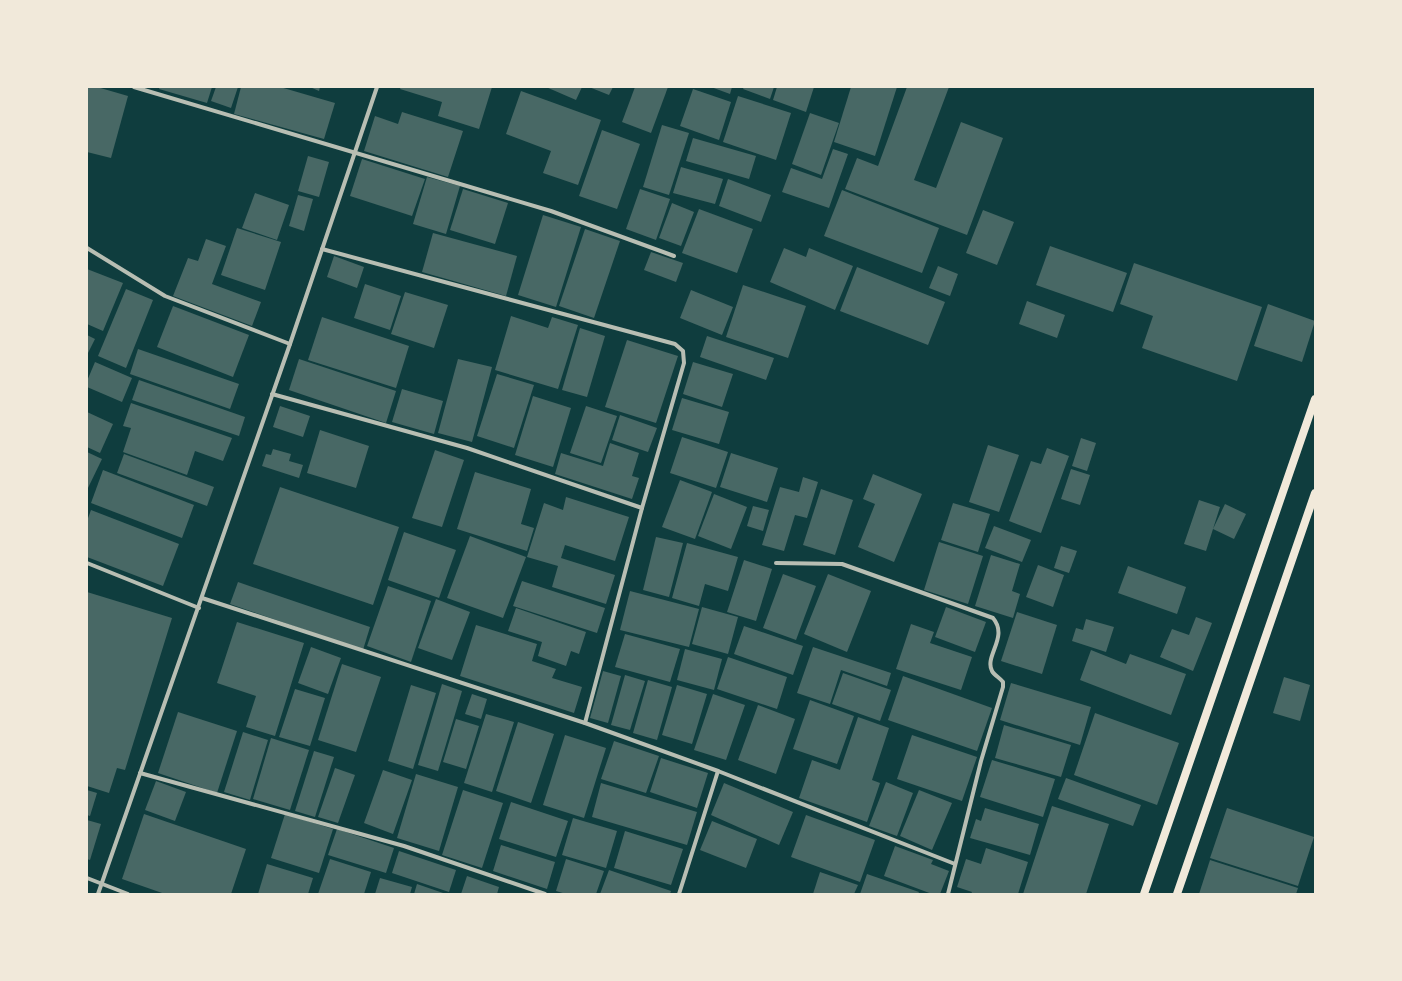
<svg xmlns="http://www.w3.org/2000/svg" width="1402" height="981" font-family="'Noto Sans',sans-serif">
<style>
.building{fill:#486865}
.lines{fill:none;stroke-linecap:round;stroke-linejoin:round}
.minor{stroke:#b8beb3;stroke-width:4}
.secondary{stroke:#f1e9da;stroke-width:8}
</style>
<rect width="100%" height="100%" fill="#0f3d3e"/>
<g class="building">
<polygon points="87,87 97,87 128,96 111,158 87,152"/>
<polygon points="160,87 212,87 207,103 159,89"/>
<polygon points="216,87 238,87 231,108 211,101"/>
<polygon points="241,87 280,87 335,103 324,139 234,114"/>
<polygon points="310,87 320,87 319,91"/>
<polygon points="401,87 492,87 479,129 438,116 442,102 400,89"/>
<polygon points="546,87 582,87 576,100"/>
<polygon points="589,87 613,87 609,95"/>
<polygon points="635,87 668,87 651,133 622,122"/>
<polygon points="711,87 732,87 730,94"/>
<polygon points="744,87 774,87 770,99 743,89"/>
<polygon points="777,87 814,87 806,112 773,100"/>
<polygon points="851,87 897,87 875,156 834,142"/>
<polygon points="907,87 949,87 914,180 936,188 961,122 1003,138 967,235 845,189 857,158 878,166"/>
<polygon points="693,89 731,102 719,140 680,126"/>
<polygon points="521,91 601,120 578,185 543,173 551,151 506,134"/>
<polygon points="738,96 791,113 776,160 723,142"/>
<polygon points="402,112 463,131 448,177 364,151 375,116 398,124"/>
<polygon points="810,113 839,123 821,175 792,164"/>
<polygon points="662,125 689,133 669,195 643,187"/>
<polygon points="602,130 640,144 617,209 579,196"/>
<polygon points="693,138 756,156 749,179 686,161"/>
<polygon points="833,149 848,154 829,208 782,192 791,168 822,179"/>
<polygon points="308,156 329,162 319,197 298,191"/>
<polygon points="362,159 425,179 412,216 350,196"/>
<polygon points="681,167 723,179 715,204 673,193"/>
<polygon points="427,177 460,186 446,234 413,224"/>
<polygon points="728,179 771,195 761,222 719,206"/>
<polygon points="463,189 508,203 495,244 450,230"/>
<polygon points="640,189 670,199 656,240 626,229"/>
<polygon points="842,190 939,228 922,273 824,236"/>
<polygon points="255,193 289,205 277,240 242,228"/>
<polygon points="298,195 313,199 304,231 289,226"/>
<polygon points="672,203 694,212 681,246 659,238"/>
<polygon points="699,209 753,229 737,273 682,253"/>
<polygon points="983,210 1014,222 997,265 966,253"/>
<polygon points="543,215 581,227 556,307 518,295"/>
<polygon points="237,228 281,242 265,290 221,275"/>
<polygon points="585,229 620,241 594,318 559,306"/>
<polygon points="433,233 517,256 506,296 422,272"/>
<polygon points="206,239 226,246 212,284 261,302 252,326 173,296 188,258 198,261"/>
<polygon points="1050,246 1127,273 1113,312 1036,285"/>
<polygon points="784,248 806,257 809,248 853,266 835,310 770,282"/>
<polygon points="651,252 683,263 676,282 644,270"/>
<polygon points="334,256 364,267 357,288 327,277"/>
<polygon points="1134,263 1262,307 1237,381 1142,348 1153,316 1120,304"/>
<polygon points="938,266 958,274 950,296 929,288"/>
<polygon points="857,267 945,302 928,345 840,311"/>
<polygon points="87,269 123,283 103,331 87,324"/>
<polygon points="365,284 401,296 390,330 354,318"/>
<polygon points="743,285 806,306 788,358 726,337"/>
<polygon points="126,289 153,300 126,368 98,356"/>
<polygon points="691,290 733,307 722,335 680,318"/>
<polygon points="405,292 448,305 434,348 391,334"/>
<polygon points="1027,301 1065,315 1057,338 1019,324"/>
<polygon points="1268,304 1315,321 1302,362 1254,346"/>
<polygon points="173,306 249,335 233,377 157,347"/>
<polygon points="511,316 548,328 552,317 578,325 558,389 495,370"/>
<polygon points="322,317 409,346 396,388 308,360"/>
<polygon points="580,328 605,336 587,397 562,390"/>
<polygon points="87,335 95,339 87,355"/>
<polygon points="707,336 774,358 766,380 700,357"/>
<polygon points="627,340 678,356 656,423 605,407"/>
<polygon points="138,349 239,384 230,409 130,374"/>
<polygon points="299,359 396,391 386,423 289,390"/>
<polygon points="458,359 492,367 472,442 438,433"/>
<polygon points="95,362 132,378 122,402 87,387 87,381"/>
<polygon points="693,362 733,374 722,407 683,394"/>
<polygon points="497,374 534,385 514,448 477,436"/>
<polygon points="139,380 245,417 239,436 132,400"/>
<polygon points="402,389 443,401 434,434 392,422"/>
<polygon points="533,396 571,408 553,467 515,455"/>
<polygon points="682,398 729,412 719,444 672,430"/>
<polygon points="131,403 232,438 223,461 195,451 187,475 123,452 131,428 123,426"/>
<polygon points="280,406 310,416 303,437 273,427"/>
<polygon points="586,406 617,416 601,463 570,453"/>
<polygon points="87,412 113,424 100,453 87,447"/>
<polygon points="620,415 657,428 648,452 612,440"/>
<polygon points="320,430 369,446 356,488 307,473"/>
<polygon points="682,437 728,452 716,488 670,473"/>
<polygon points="1081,438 1096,443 1087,471 1072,466"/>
<polygon points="610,443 639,453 632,476 639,478 632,499 555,474 561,453 603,466"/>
<polygon points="988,445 1019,455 999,512 969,502"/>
<polygon points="1047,448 1069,456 1041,533 1009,521 1031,461 1041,464"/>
<polygon points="273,449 291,454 289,461 303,465 299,478 262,466 266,454 271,455"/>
<polygon points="435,450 464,460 442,527 412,518"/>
<polygon points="87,452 102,459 87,490"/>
<polygon points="731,453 778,468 767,502 720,487"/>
<polygon points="124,454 214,487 207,506 117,473"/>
<polygon points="1071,469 1090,475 1080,505 1061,499"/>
<polygon points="103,470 194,505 182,538 91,503"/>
<polygon points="475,472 531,489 521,524 534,528 527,551 457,529"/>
<polygon points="873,474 922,494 894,562 858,547 875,504 863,499"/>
<polygon points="803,477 818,482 807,518 795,515 784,551 762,545 780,487 799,492"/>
<polygon points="680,480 712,492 695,539 662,527"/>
<polygon points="280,487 399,527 373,605 253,564"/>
<polygon points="821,489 853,500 835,555 803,545"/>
<polygon points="714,494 747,507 731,549 698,536"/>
<polygon points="566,497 629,517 615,561 565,545 561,558 615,575 606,604 552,587 558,566 527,557 544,503 563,510"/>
<polygon points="1199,500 1220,507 1213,529 1225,504 1246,514 1234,539 1213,529 1206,551 1184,544"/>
<polygon points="953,503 990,514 978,552 941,540"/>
<polygon points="753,506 769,510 763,531 747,526"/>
<polygon points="91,510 179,544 163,586 87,557 87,521"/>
<polygon points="994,526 1031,540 1022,562 985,548"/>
<polygon points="404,532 456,550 439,598 388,580"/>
<polygon points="470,536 526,557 503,618 447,598"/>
<polygon points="656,537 683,543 669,597 643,590"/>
<polygon points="939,542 983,556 968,604 924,590"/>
<polygon points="687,543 738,557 728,591 705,584 699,606 672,598"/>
<polygon points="1061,546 1077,551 1069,573 1054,568"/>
<polygon points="991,555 1020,564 1012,591 1020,594 1013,618 975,606"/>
<polygon points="744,560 772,569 756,621 727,612"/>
<polygon points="1038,565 1064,575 1053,607 1026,597"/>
<polygon points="1128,566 1186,587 1177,614 1118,593"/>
<polygon points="783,574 816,586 796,640 763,628"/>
<polygon points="828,574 871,591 847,652 804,634"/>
<polygon points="522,581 605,608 597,633 513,606"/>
<polygon points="238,582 370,627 363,650 230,604"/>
<polygon points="388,586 431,601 411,662 367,646"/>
<polygon points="630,591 699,609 689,647 620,630"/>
<polygon points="87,592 172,618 125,770 117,768 109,793 87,786"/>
<polygon points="436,599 470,612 452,660 418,648"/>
<polygon points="702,607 738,617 728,654 692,644"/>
<polygon points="946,607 986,622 975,652 935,637"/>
<polygon points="516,608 586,632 579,654 571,651 566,666 538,656 542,642 508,631"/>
<polygon points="1017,612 1057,625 1042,674 1001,661"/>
<polygon points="1196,617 1212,623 1193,671 1160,657 1172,629 1189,635"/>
<polygon points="1086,619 1114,627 1106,652 1072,641 1076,628 1083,630"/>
<polygon points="237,622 304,643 275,736 246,727 256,696 217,683"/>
<polygon points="911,624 934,632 930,643 972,657 961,690 896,669"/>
<polygon points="476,625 537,644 532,661 556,669 552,678 582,687 574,713 460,676"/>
<polygon points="744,626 803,646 793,675 734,654"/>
<polygon points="625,634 680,649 670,682 615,667"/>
<polygon points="311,647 341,658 328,694 298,683"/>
<polygon points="813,647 891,673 887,686 841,670 830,704 797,693"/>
<polygon points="685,649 722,659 714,690 677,680"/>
<polygon points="1091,650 1126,664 1130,654 1186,674 1171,715 1080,680"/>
<polygon points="728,657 787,677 777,709 717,689"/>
<polygon points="342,664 381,677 356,752 318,740"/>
<polygon points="603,671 621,676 608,723 590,718"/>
<polygon points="843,673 891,690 880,721 832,704"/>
<polygon points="625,675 645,681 630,730 611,725"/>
<polygon points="903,676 992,708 977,751 888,720"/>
<polygon points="1284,677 1310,685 1300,721 1273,713"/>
<polygon points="648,680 672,687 657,740 633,733"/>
<polygon points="1011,683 1091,707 1080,745 1000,720"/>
<polygon points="442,684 462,691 438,771 418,765"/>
<polygon points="411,685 436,693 413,769 388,761"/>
<polygon points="677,685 707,694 692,744 662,735"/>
<polygon points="295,689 325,698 310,746 279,737"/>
<polygon points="472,694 487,699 481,719 465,714"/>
<polygon points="713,694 745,705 726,760 694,750"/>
<polygon points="810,700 854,716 837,764 793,749"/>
<polygon points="758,705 795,719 776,774 738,760"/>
<polygon points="178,712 237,731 217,793 158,773"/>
<polygon points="1095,713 1179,743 1157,805 1074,775"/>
<polygon points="486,714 514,722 492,792 464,783"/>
<polygon points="858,717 889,728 872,780 880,783 867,822 799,798 812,760 840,770"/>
<polygon points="456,719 479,726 466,769 443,762"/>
<polygon points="518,722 554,734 531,803 496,791"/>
<polygon points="1004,725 1071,745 1061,777 995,758"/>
<polygon points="243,732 268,740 250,800 224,792"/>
<polygon points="565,735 606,748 584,818 543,805"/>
<polygon points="912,735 977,757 962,801 897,779"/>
<polygon points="271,738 309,750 290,810 253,799"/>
<polygon points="614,741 659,756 646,793 601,779"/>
<polygon points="314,751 334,757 315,817 295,811"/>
<polygon points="661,758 708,773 697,808 650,792"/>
<polygon points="992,760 1055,779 1043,817 980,797"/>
<polygon points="335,768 355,775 338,823 318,817"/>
<polygon points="383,770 412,780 393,834 364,823"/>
<polygon points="416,774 458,787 439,851 397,838"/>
<polygon points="1066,778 1141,805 1133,826 1058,799"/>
<polygon points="156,781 186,792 175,821 145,810"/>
<polygon points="886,782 913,793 897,836 869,826"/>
<polygon points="601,783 697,812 687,845 592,817"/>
<polygon points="724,783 793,812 779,845 711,815"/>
<polygon points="87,790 97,793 90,816 87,815"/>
<polygon points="463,790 503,803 482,868 442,855"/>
<polygon points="919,790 952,803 932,850 900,836"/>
<polygon points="511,802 568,821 556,857 499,839"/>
<polygon points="1052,806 1109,824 1086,894 1023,894"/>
<polygon points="985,808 1039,824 1030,855 970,838 976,819 981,821"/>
<polygon points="1227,808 1314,837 1298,886 1210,858"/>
<polygon points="144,814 246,849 231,894 165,894 122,879"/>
<polygon points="285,814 333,829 319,873 271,858"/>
<polygon points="806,815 875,840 860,882 791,857"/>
<polygon points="573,818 617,831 606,868 562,855"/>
<polygon points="87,820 101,824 90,860 87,859"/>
<polygon points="712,821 757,839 746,868 700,850"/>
<polygon points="337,829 394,848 386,873 328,855"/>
<polygon points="625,831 683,849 671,885 614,868"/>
<polygon points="501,845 555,862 547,889 493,871"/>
<polygon points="895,846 933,860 931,864 949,871 940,894 932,894 884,876"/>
<polygon points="986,848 1028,862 1018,894 971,894 972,892 957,887 966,859 981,864"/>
<polygon points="399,851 456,870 449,892 392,873"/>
<polygon points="330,859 371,872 364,894 318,894"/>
<polygon points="566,859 604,871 596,894 566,894 556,891"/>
<polygon points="1210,860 1298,888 1296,894 1199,894"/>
<polygon points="267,864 313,878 308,894 258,894"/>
<polygon points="609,870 671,891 670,894 600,894"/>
<polygon points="820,872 858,885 854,894 813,894"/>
<polygon points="867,874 919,892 918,894 860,894"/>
<polygon points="467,876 499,887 497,894 461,894"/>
<polygon points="380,878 412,887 410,894 375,894"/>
<polygon points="417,884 446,894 414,894"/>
</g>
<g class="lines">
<g class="minor">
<polyline points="134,87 551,211 674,256"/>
<polyline points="87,248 165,296 290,344"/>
<polyline points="322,249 675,344 683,351 684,363 642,508 585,723"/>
<polyline points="272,394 467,448 642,508"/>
<polyline points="87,563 199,608"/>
<path d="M776,563l66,1 151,54c16,19 -9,38 -1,53 2,4 8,7 11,11v5l-22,74 -33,133"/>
<polyline points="202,598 585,723 718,771 955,864"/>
<polyline points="140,773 404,846 545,894"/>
<polyline points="87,878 128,894"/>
<polyline points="98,894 290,344 377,87"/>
<polyline points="679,894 718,771"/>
</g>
<g class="secondary">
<polyline points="1144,894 1315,399"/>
<polyline points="1177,894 1315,493"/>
</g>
</g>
<rect width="1402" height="981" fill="none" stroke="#f1e9da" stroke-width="176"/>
</svg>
